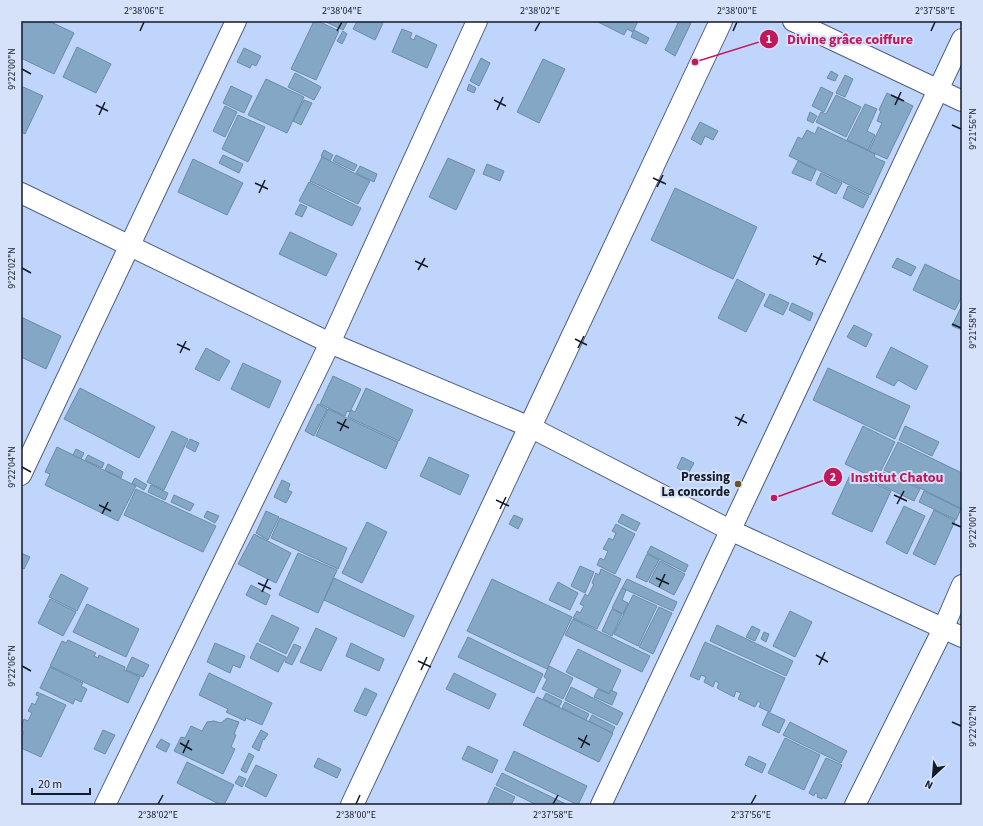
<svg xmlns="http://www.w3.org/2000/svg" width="983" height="826" font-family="'Source Sans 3',sans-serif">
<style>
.building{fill:#83a7c4;stroke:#698ca8}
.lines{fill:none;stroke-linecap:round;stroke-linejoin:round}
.minor-casing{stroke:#4e6082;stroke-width:22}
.tertiary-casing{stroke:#4e6082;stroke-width:24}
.minor{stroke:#fff;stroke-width:20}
.tertiary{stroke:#fff;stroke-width:22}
.ticks{fill:none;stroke:#121927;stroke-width:1.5}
.poi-dot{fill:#6c5425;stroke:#d5e2f9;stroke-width:1.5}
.labels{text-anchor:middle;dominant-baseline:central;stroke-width:4;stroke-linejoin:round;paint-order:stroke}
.poi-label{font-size:13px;font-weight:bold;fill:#121927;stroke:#d5e2f9;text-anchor:end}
.leader{fill:none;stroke:#c2185b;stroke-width:1.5}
.callout-dot{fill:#c2185b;stroke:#d5e2f9;stroke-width:1.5}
.mark-label{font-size:12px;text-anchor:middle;font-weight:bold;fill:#fff}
.callout-label{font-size:14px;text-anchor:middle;font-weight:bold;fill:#c2185b;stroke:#d5e2f9;stroke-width:4;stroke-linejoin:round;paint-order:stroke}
.neatline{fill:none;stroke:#121927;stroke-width:1.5}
.ticks-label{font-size:10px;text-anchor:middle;fill:#121927}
</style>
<rect width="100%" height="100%" fill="#c0d5fb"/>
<g class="building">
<polygon points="21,21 49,21 74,33 54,74 21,58"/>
<polygon points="314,21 318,21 339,31 316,80 291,69"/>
<polygon points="324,21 348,21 343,30"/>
<polygon points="357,21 384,21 375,40 353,29"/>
<polygon points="596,21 638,21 633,32 627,29 624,35"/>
<polygon points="679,21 692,21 675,56 665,50"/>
<polygon points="402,29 412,33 410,38 414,40 416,35 437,45 427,68 392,52"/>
<polygon points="634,30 649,38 646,44 631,37"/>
<polygon points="343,31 347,34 342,44 337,41"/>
<polygon points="77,47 111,64 96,93 63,77"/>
<polygon points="244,48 261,56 256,66 252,64 250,68 237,62"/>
<polygon points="481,58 490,63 479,86 470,81"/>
<polygon points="543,59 565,69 539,123 517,112"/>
<polygon points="831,71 838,75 835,81 827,78"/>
<polygon points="295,73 321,87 314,100 288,87"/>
<polygon points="845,75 853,79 845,97 836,93"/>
<polygon points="266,79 304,97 287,133 248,115"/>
<polygon points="469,84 476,88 474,93 467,90"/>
<polygon points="21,86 43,96 25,134 21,132"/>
<polygon points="231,86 252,96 244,113 223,103"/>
<polygon points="821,87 833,93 824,112 812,106"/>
<polygon points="887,93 913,106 887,159 869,151 882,123 877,121 881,111 879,110"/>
<polygon points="836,95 861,107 846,137 816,122 821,112 826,114"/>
<polygon points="304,100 312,103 301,125 293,121"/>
<polygon points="865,104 877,109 867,131 875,135 868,150 847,140"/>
<polygon points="225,106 237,112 225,137 213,131"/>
<polygon points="810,112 817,116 813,123 807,120"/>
<polygon points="238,115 265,127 248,162 222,149"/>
<polygon points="700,122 718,131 713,140 705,136 701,145 691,139"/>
<polygon points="818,127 875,154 874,157 885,162 870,195 789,156 798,137 802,139 807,130 815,134"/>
<polygon points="324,150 333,155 330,161 321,156"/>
<polygon points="223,155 243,164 239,173 219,163"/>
<polygon points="336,155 357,165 354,171 333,161"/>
<polygon points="322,157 370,181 358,204 310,181"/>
<polygon points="448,158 475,170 456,210 429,197"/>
<polygon points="193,159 243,183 227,215 178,192"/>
<polygon points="798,161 816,170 811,181 792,173"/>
<polygon points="487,164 504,171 500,181 483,174"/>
<polygon points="360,166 377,174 374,182 356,173"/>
<polygon points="821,173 842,183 836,194 816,184"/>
<polygon points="309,182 361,208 352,226 299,201"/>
<polygon points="848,186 869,196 863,208 843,198"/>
<polygon points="675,188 757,227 733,279 651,240"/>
<polygon points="300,204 307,207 302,217 295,214"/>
<polygon points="290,232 337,254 326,276 279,254"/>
<polygon points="897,258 916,267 911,276 892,267"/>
<polygon points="925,264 962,282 962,296 955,310 913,290"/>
<polygon points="737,279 765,294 746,332 718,318"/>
<polygon points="770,294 789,303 783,315 764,306"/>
<polygon points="792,303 813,313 810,321 789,310"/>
<polygon points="962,305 962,330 952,326"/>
<polygon points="21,317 61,336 46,369 21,357"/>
<polygon points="854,325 872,334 866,347 847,337"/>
<polygon points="891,347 928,366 916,390 898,380 894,386 876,377"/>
<polygon points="206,348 230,361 219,381 195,369"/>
<polygon points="243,363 281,381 269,408 231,389"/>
<polygon points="828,368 910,406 895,439 813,400"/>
<polygon points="333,376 361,389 350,412 347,411 345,416 320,404"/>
<polygon points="80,388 155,427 139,458 64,419"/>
<polygon points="366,388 413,410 399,441 348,417 351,410 355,412"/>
<polygon points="318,404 327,409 314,436 305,431"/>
<polygon points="328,409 398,442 386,469 316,436"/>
<polygon points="863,426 895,442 877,479 845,464"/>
<polygon points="905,426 939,442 932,456 899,440"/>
<polygon points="172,431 188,439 164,490 147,482"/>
<polygon points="190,439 199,443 195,452 186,447"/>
<polygon points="898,442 962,473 962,509 884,470"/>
<polygon points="57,447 136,486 118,521 45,485 50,474 45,472"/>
<polygon points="76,449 84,453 81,459 73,455"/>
<polygon points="88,455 104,463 102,468 85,460"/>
<polygon points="429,457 469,475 460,495 420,476"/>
<polygon points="682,457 694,463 688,474 677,468"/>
<polygon points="108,464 123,472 121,478 105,470"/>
<polygon points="883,472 920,489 914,501 877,483"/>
<polygon points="851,473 891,491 872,532 832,514"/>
<polygon points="135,478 147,485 144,490 132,483"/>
<polygon points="282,480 290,484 288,490 292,492 286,503 274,497"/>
<polygon points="151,485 168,493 165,500 148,492"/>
<polygon points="136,489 216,526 203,552 124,515"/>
<polygon points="924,491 961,509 956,520 919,502"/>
<polygon points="174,495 194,504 190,511 171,502"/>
<polygon points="904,506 925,516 907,554 886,543"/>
<polygon points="934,510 955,521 935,565 913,554"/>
<polygon points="207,511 219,516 215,523 204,517"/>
<polygon points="266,511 279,517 268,540 256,533"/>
<polygon points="622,514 640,523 636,531 618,522"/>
<polygon points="514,515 523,519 518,529 509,524"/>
<polygon points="280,518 347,548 338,569 271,538"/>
<polygon points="367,522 387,532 362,583 342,573"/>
<polygon points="616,524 635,534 615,574 597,565 600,558 604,560 608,551 603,549 609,538 613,540 616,533 612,531"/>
<polygon points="254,534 291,553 276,583 238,564"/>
<polygon points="651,546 688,565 685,572 647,553"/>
<polygon points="21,553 30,557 24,569 21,568"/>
<polygon points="298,553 337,570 318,613 279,595"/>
<polygon points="647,554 659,560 647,582 636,577"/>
<polygon points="660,561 685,574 674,595 649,582"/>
<polygon points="580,566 594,572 585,593 571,586"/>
<polygon points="601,569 621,579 597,629 573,618 577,611 580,613 584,606 580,604 585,594 588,596 594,584 592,583 596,573 599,575"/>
<polygon points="61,574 88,588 77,611 49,597"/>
<polygon points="334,578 414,616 404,637 324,600"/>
<polygon points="492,579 572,617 547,669 467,631"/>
<polygon points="627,579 677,602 673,611 622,588"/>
<polygon points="558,582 578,593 570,610 549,600"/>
<polygon points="251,585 270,595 266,605 246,595"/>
<polygon points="622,588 626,590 622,600 628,603 623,614 612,608"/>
<polygon points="633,595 657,606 638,646 614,634"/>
<polygon points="50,599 76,612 63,636 38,623"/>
<polygon points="87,604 139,629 126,657 73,632"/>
<polygon points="659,607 672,613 653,654 639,647"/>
<polygon points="612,609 622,614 612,636 602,631"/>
<polygon points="790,611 812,622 795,657 773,646"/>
<polygon points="272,615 299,628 286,654 259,641"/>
<polygon points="573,619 650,656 642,672 565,635"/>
<polygon points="717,625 793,661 786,676 710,641"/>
<polygon points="752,626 760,630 755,641 746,637"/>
<polygon points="316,628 337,638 321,671 300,662"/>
<polygon points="764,632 769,634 766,642 761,639"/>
<polygon points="468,637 543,674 534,693 458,657"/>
<polygon points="68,640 96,653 94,656 98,658 99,655 125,667 124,670 140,677 128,703 50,666 62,641 66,643"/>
<polygon points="705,642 785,678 770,712 759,707 761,703 758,701 755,707 738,699 741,693 736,691 734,697 717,688 719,683 715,681 713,687 704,682 706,677 701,675 699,680 690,676"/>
<polygon points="215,643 245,656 240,668 233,665 230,673 207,662"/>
<polygon points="257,643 286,657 278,672 250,658"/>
<polygon points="351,643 384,659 379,671 346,656"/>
<polygon points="294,644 301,647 292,665 285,662"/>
<polygon points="578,649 621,670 610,694 566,672"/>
<polygon points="132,657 149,665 143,677 126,670"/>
<polygon points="549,666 573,678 563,699 542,689 547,679 544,677"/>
<polygon points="50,667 83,683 81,686 87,689 81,702 75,699 73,704 40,688"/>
<polygon points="209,673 272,703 262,725 246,718 245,721 226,712 228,709 199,695"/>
<polygon points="454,673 496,694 489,709 446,689"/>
<polygon points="571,687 623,713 617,725 565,700"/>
<polygon points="365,688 377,694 366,716 354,711"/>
<polygon points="598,689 609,694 611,690 617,693 612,705 594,697"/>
<polygon points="37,692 66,705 41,757 21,748 21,738 24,732 21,731 21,727 24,719 28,721 32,713 28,711 32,703 35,705 39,696 36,695"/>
<polygon points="546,693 562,701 559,707 543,699"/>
<polygon points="537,697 613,733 599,762 523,725"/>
<polygon points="565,702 589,714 586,720 562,708"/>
<polygon points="768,712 785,720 779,733 762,725"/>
<polygon points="592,715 615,727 612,733 589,721"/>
<polygon points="227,718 239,722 234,734 236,735 231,747 235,749 223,774 174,751 181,737 185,738 191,726 202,731 207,722 214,721 221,723"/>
<polygon points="790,722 847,751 841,763 783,735"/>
<polygon points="103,730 115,735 105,754 94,749"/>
<polygon points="261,730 268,734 264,740 263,739 259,751 252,747"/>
<polygon points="785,738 820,755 804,790 768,773"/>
<polygon points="161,739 170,744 166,752 156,747"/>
<polygon points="468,746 498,760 492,773 462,759"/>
<polygon points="514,751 587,786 578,805 505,770"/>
<polygon points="249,753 254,756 246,773 241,770"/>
<polygon points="749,756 766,764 762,773 745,765"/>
<polygon points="318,758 341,769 337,778 314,767"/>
<polygon points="826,758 842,765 826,799 823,797 822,799 817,797 818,794 815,793 814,796 809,793"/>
<polygon points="187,762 234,785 224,805 221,805 177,783"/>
<polygon points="256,765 277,775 266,797 245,786"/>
<polygon points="502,773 568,805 537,805 496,785"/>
<polygon points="239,776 246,779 242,787 235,783"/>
<polygon points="495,787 515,797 511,805 487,805"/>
</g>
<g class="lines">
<g class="minor-casing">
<g id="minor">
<polyline points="793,21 962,101"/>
<polyline points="21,193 330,343 530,427 730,530 962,637"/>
<polyline points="21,475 236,21"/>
<polyline points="105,805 330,343 477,21"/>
<polyline points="601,805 962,39"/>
<polyline points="855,805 943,629 962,585"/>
</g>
</g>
<g class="tertiary-casing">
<polyline id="tertiary" points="352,805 721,21"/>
</g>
<use href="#minor" class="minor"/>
<use href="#tertiary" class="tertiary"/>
</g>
<path class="ticks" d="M140,31l4,-9M337,31l5,-9M535,31l5,-9M733,31l4,-9M931,31l4,-9M22,69l9,5M891,95l13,6M494,100l12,6M96,105l12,6M895,105l6,-13M497,110l6,-13M99,115l6,-13M952,125l9,4M653,178l13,6M255,183l13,6M657,187l6,-12M259,193l6,-13M813,256l13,6M415,261l13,6M816,265l6,-12M22,268l9,5M418,270l7,-12M952,324l9,4M575,339l12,6M177,344l13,6M578,348l6,-12M180,353l6,-12M735,417l12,6M337,422l12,6M738,426l6,-12M340,431l6,-12M22,467l9,5M894,495l13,6M496,500l13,6M897,504l7,-13M99,505l12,6M500,509l6,-12M102,514l6,-12M952,523l9,4M656,578l13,6M258,583l13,6M659,587l6,-13M262,592l6,-13M816,655l12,7M418,661l13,6M819,665l6,-13M22,666l9,5M421,670l6,-13M952,722l9,4M578,738l12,7M180,743l12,7M581,748l6,-13M183,753l6,-13M158,804l5,-9M356,804l4,-9M553,804l5,-9M751,804l5,-9"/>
<circle class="poi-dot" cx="738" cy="484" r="4"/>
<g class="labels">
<g class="poi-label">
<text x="730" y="477">Pressing<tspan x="730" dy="15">La concorde</tspan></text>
</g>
</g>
<path class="leader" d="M695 62L769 39M774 498L833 477"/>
<g class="callout-dot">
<circle cx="695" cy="62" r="4"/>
<circle cx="774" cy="498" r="4"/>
<circle cx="769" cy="39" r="10"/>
<circle cx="833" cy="477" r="10"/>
</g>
<g class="mark-label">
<text x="769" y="43">1</text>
<text x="833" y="481">2</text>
</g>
<g class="callout-label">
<text x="850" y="44">Divine grâce coiffure</text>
<text x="897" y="482">Institut Chatou</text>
</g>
<rect width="983" height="826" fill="none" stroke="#d5e2f9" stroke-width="44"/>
<g transform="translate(933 776) rotate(206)" stroke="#d5e2f9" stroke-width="3" paint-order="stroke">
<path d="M0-3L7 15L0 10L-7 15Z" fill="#121927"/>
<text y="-6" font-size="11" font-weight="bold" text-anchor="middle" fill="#121927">N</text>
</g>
<path d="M32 788v6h58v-6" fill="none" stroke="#121927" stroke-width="2"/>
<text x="38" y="788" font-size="12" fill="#121927" stroke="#d5e2f9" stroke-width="3" paint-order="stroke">20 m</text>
<rect x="22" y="22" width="939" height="782" class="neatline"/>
<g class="ticks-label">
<text x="144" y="14">2°38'06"E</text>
<text x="342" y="14">2°38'04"E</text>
<text x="540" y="14">2°38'02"E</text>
<text x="737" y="14">2°38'00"E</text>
<text x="935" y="14">2°37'58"E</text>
<text transform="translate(11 69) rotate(-90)" y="4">9°22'00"N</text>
<text transform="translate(972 129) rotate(-90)" y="4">9°21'56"N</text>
<text transform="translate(11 268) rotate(-90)" y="4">9°22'02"N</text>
<text transform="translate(972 328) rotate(-90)" y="4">9°21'58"N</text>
<text transform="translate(11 467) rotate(-90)" y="4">9°22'04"N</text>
<text transform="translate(972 527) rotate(-90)" y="4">9°22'00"N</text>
<text transform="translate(11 666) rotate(-90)" y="4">9°22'06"N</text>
<text transform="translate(972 726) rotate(-90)" y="4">9°22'02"N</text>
<text x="158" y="818">2°38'02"E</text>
<text x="356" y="818">2°38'00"E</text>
<text x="553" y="818">2°37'58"E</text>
<text x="751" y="818">2°37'56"E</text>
</g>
</svg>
